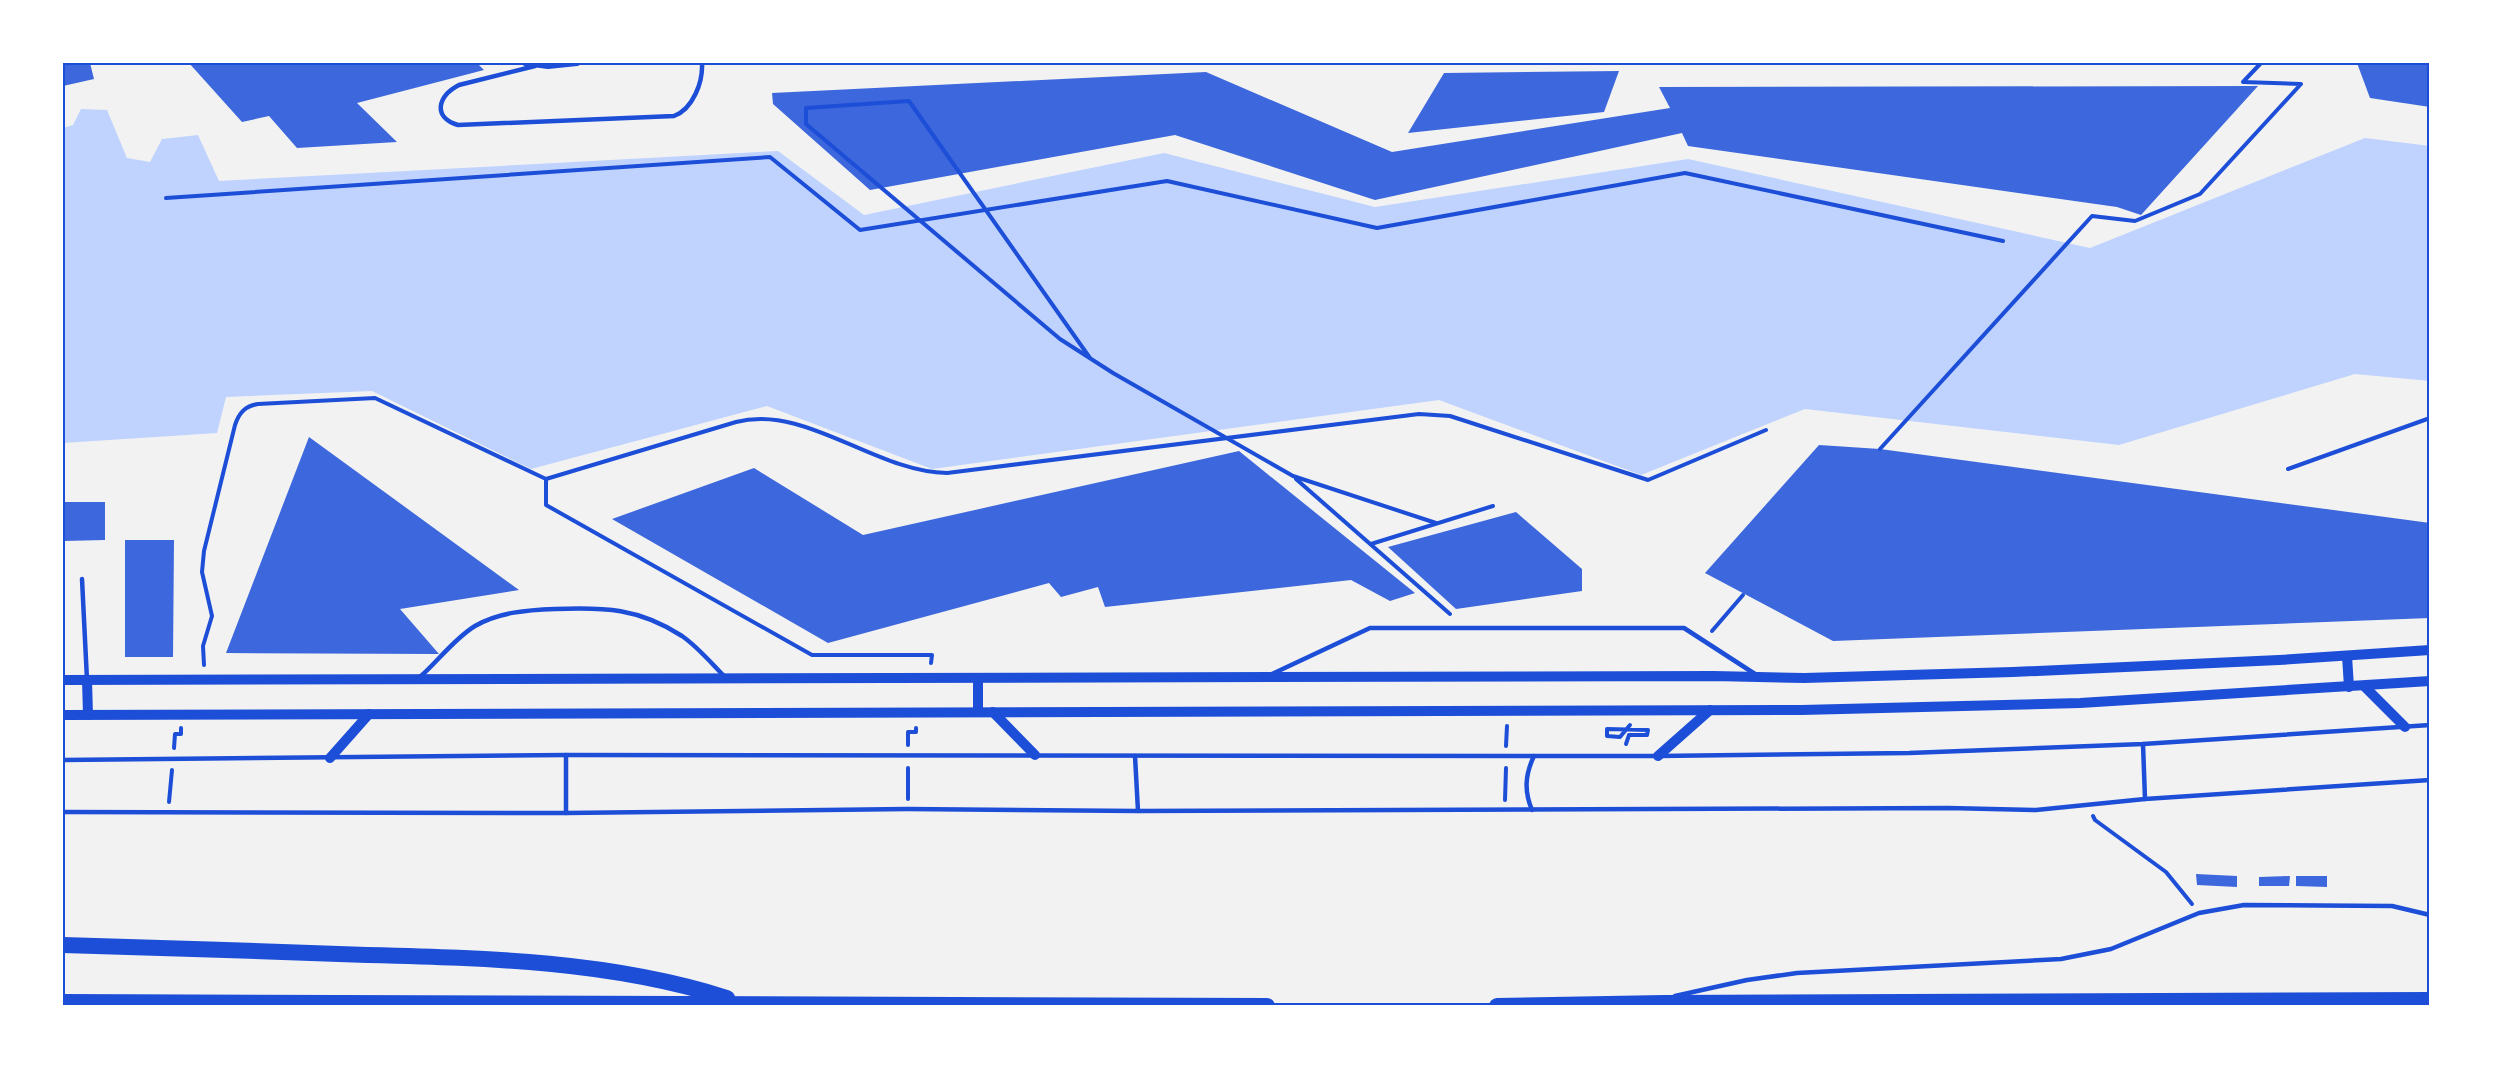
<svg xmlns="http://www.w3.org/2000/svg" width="2493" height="1069" font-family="Mulish,sans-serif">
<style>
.water{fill:#bfd3fe}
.building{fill:#3d67dc}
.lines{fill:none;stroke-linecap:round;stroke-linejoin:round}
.path{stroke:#1d4ed8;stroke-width:4}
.service{stroke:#1d4ed8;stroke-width:4.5}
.minor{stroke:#1d4ed8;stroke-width:6}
.tertiary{stroke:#1d4ed8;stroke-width:10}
.motorway{stroke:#1d4ed8;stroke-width:16}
.neatline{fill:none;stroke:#1d4ed8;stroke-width:2}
</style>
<rect width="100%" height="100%" fill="#f2f2f2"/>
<polygon class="water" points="81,109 107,110 127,158 150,162 162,139 198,135 219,181 778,151 864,215 1164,153 1375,207 1688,159 2090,248 2365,138 2430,146 2430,381 2355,374 2119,445 1805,409 1641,475 1439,400 932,469 767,406 531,469 372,391 226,397 217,433 63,443 63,128 73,125"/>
<g class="building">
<polygon points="63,63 90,63 94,79 63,86"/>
<polygon points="189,63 477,63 484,70 357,103 397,142 297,148 269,116 242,122"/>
<polygon points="2357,63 2430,63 2430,107 2370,98"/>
<polygon points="1619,71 1604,112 1408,133 1444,73"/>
<polygon points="1206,72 1392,152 1670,108 1659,87 2258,86 2141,215 2117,207 1688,146 1682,133 1375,200 1175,135 870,190 773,104 772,93"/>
<polygon points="309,437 519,590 400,609 439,654 226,653"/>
<polygon points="1819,445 1880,449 2430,523 2430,618 1833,641 1705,573"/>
<polygon points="1239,451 1415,593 1390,601 1351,580 1105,607 1098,587 1061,597 1049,583 828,643 612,519 754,468 863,535"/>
<polygon points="63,502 105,502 105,540 63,541"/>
<polygon points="1516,512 1582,569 1582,591 1456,609 1388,547"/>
<polygon points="125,540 174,540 173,657 125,657"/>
<polygon points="2196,874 2237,876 2237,887 2197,885"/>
<polygon points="2290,876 2289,886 2259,886 2259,877"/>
<polygon points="2296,876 2327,876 2327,887 2296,886"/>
</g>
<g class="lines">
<g class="path">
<polyline points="166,198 770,157 860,230 1167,181 1377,228 1685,173 2003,241"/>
<polyline points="1090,358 909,101 806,108 806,124 1060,339 1113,373 1293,476 1436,523"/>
<polyline points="1880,449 2092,216 2135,221 2200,194 2301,84 2243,82 2261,63"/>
<polyline points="2288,469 2430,418"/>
<path d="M546,479l190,-57c70,-18 139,50 211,51l472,-59 31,2 198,64 118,-50"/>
<polyline points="1296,479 1450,614"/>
<polyline points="1371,544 1493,506"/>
<polyline points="1712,631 1743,595"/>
<path d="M204,665l-1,-19 9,-30 -10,-44 2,-21 31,-126c4,-12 10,-19 23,-21l117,-6 171,81v26l266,150h120l-1,8"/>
<polyline points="1626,744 1629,735 1647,735 1648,730 1607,729 1607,736 1620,737 1630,725"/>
<polyline points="908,745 908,732 916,732 916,728"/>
<polyline points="1506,746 1507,726"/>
<polyline points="174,748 175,734 181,734 181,728"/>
<polyline points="908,799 908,768"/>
<polyline points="1505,800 1506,768"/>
<polyline points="169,802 172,770"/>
<polyline points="2093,816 2095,820 2166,872 2192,904"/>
</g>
<g class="service">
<path d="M535,66l-76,19c-21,11 -27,32 -1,40l216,-9c19,-7 29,-34 28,-53"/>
<polyline points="82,579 87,680"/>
<polyline points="1272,674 1370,628 1684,628 1755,674"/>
<path d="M421,676c17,-15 34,-38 54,-50 24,-14 53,-16 80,-17 49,-2 84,-1 127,27 16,11 30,28 43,41"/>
<polyline points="2143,744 2145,799"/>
<polyline points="566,755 566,813"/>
<polyline points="1135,756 1138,811"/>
<polyline points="63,760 566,755 1658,756 1909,753 2143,744 2430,725"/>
<path d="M1532,810c-8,-19 -7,-35 2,-54"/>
<polyline points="63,812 566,813 907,809 1138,811 1948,808 2036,810 2145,799 2430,780"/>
<polyline points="1675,996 1747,980 1797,973 2061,959 2111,949 2199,913 2244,905 2392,906 2430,915"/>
</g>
<polyline class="minor" points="525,63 548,66 577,63"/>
<g class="tertiary">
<polyline points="2347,656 2349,687"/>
<polyline points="978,678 978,712"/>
<polyline points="63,680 1714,676 1804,678 2013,672 2279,660 2430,650"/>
<polyline points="87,680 88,715"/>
<polyline points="2364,686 2405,727"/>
<polyline points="993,712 1035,755"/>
<polyline points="63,715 1801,710 2080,703 2430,681"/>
<polyline points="1658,756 1710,710"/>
<polyline points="330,758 369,714"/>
</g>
<g class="motorway">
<path d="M63,945c101,3 203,6 304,10 121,3 244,6 360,43"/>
<polyline points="63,1002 1267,1006"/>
<polyline points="1497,1006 1664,1003 2430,1000"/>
</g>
</g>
<rect width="2493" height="1069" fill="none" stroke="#ffffff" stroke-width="129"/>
<rect x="64" y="64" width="2364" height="940" class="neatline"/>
</svg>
